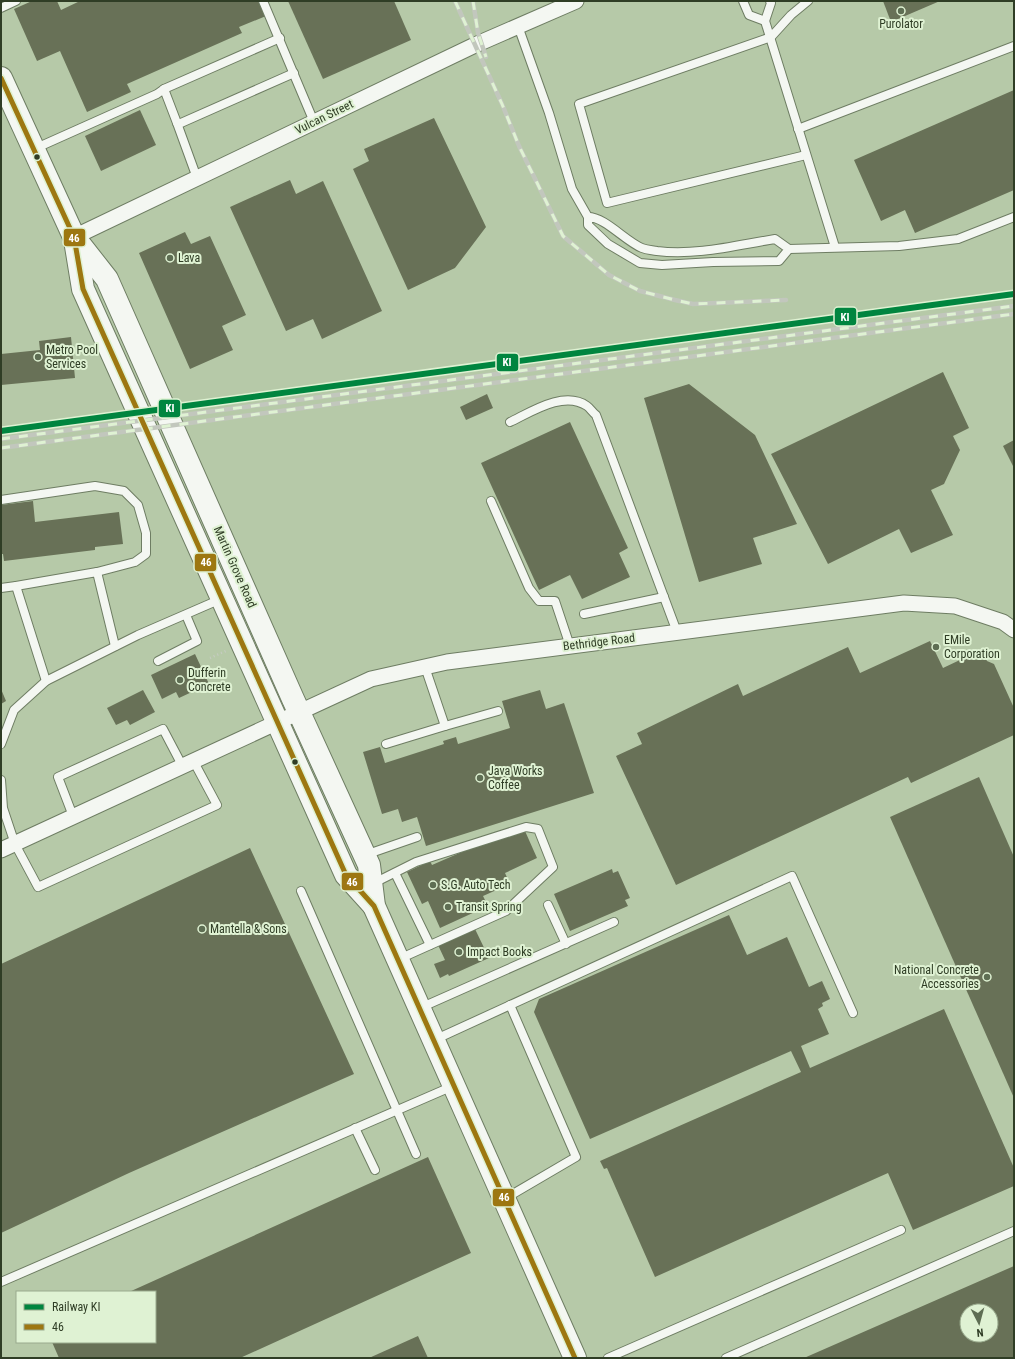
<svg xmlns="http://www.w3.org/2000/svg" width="1015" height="1359" font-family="'Roboto Condensed',sans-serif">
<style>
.building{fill:#687157;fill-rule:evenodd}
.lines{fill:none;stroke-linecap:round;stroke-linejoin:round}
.service-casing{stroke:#6e7d63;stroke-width:10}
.minor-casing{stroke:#6e7d63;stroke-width:17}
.secondary-casing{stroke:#6e7d63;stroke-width:24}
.path{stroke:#c6ccc2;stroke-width:2.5;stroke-dasharray:1 3;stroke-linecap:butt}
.service{stroke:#f4f7f2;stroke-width:8}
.minor{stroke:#f4f7f2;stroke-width:15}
.secondary{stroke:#f4f7f2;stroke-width:22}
.rail-casing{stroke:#c2c7bd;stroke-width:4.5}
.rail{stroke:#dff2d3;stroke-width:3;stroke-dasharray:9;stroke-linecap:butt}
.bus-1-casing{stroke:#dff2d3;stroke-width:8}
.bus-1{stroke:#9d7711;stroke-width:5}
.rail-1-casing{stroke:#dff2d3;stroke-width:9}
.rail-1{stroke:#00853f;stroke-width:6}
.poi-dot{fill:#5e6e53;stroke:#dff2d3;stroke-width:1.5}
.bus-dot{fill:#2f3d25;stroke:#dff2d3;stroke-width:1.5}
.labels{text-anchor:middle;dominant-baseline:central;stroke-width:4;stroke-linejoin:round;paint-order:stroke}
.poi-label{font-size:12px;fill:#2f3d25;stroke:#dff2d3;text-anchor:start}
.street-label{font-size:12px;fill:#2f3d25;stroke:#dff2d3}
.line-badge{stroke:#dff2d3;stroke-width:1.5}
.badge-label{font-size:11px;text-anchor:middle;font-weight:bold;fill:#fff}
</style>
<rect width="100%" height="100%" fill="#b6c9a8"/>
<g class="building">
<polygon points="32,1 57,1 61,10 80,1 260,1 266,16 239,27 242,33 127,84 131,92 87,112 60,51 37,61 14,9"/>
<polygon points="288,1 394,1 411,40 323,79"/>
<polygon points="883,1 940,1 891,22"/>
<polygon points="1014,90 1014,190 915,233 905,210 881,221 854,160"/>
<polygon points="140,110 156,145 101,171 85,136"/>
<polygon points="434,118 486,227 455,268 408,290 353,169 369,161 364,149"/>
<polygon points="290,180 296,194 323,181 382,311 322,339 313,319 286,331 230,207"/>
<polygon points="185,232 191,244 210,236 246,315 222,326 233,350 190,369 139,253"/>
<polygon points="71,337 75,378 1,385 1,354 40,350 39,341"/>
<polygon points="943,372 969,428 953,436 960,450 944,484 931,490 953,535 911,553 899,529 828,564 771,454"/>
<polygon points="689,384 755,435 797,524 753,538 762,564 699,582 644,398"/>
<polygon points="487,394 493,408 466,420 460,407"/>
<polygon points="570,422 628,548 619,553 630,577 582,599 570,575 539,590 481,463"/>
<polygon points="1014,440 1014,468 1003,446"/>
<polygon points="33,501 35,522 119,512 123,544 95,547 95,550 4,561 3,554 1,554 1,505"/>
<polygon points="930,641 943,668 981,650 987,661 994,664 1014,708 1014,735 911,783 908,777 676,885 616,756 642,744 637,733 738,684 743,696 848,647 860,673"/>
<polygon points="195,654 209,684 179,698 176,692 162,699 151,675"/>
<polygon points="1,689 6,701 1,704"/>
<polygon points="143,690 155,712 130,725 127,720 116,725 107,708"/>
<polygon points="540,690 546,709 564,703 594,793 426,846 417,817 402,822 398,809 382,814 363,752 380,747 385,763 444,744 443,741 456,737 458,744 510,728 502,701"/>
<polygon points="979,777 1014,857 1014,1098 890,817"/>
<polygon points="525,831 537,858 505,873 510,884 483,896 488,906 440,928 428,901 422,904 407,872 430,861 432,865 471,848"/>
<polygon points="250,848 354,1074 129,1173 1,1233 1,964"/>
<polygon points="612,869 613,873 618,871 630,898 625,900 628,906 570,931 554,894"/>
<polygon points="729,915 747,955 787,937 809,987 822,981 830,999 822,1003 823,1006 818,1009 829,1034 801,1046 810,1068 944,1009 1014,1168 1014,1186 913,1230 888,1173 655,1277 607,1168 604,1169 600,1161 801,1072 791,1051 590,1139 534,1012 539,999"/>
<polygon points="475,929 489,958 449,976 448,974 440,978 434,964 445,960 438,945"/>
<polygon points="428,1157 471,1253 240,1358 59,1358 52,1342 155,1342 155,1292 129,1292"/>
<path d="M1014,1266v92h-210zM967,1311h24v24h-24z"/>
<polygon points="418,1336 428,1358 369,1358"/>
</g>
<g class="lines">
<g class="service-casing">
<g id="service">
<polyline points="263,1 314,122"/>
<polyline points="743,1 749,15 765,21 771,3 770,1"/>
<polyline points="1,8 16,1"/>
<polyline points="765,21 835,247"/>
<polyline points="518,26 549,113 572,189 588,217"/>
<polyline points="164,89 280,38"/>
<polyline points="177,123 197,178"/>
<polyline points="798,129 1014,46"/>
<polyline points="34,149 157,94 164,89 177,123 181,123 294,73"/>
<polyline points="806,155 607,203 579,104 771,37 791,15 808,1"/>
<path d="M588,217c17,0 37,24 54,31 5,2 10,2 15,3 39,5 80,-6 118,-12l14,10 -10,12 -66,1 -51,3 -22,-2 -32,-19 -20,-19z"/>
<polyline points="789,249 899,246 958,239 1014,217"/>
<path d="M510,422c21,-10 54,-32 77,-16 3,2 6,7 9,9l81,217"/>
<polyline points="1,500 95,486 124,491 138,505 146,533 146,554 135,562 97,572"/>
<polyline points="491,501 529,588 539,601 555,601 570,646"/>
<polyline points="1,588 16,586"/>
<polyline points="584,614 664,597"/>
<polyline points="158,661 197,641 186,615"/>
<polyline points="46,681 16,586 97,572 115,646"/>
<polyline points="445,726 498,711"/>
<polyline points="1,744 14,710 46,681 138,635 221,599"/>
<polyline points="386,744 445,726 425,667"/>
<polyline points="1,780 3,808 15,844 38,887 217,805 194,762"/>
<polyline points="73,816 58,777 163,729 183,767"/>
<polyline points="365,855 417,837"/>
<polyline points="395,873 430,945"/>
<polyline points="372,884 416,862 526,827 538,829 553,867 506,911 399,959"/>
<polyline points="301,891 416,1154"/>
<polyline points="548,905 566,944"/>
<polyline points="420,1008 614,922"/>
<polyline points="434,1040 792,876 853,1013"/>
<polyline points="355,1128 375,1170"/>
<polyline points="506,1198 576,1157 510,1005"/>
<polyline points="1,1282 453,1086"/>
<polyline points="608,1358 901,1230"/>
<polyline points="726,1358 1014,1231"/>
</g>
</g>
<g class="minor-casing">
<g id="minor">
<polyline points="74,237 475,45 576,1"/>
<polyline points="1,850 371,679 447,662 904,603 955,606 1003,622 1014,630"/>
</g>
</g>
<g class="secondary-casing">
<g id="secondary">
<polyline points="1,78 74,237 107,279 293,699 369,865 374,906 575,1358"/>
<polyline points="75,240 83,289 346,875 374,906"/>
</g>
</g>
<polyline class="path" points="210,658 228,650"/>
<use href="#service" class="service"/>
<use href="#minor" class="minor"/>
<use href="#secondary" class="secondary"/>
<g class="rail-casing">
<g id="rail">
<polyline points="455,1 502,104 519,146 563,236 609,275 640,291 675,300 693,304 786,300"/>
<polyline points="473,1 478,33 486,57"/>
<polyline points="1,439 1014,306"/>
<polyline points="1,448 1014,314"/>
</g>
</g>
<use href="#rail" class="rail"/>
<g class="bus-1-casing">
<polyline id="bus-1" points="1,78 74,237 83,289 346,875 374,906 575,1358"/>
</g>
<use href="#bus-1" class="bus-1"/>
<g class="rail-1-casing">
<polyline id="rail-1" points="1,431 1014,294"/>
</g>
<use href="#rail-1" class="rail-1"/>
</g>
<g class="poi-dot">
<circle cx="901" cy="11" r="4"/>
<circle cx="170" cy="258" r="4"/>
<circle cx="38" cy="357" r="4"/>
<circle cx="936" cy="647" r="4"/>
<circle cx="180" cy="680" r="4"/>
<circle cx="480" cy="778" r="4"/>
<circle cx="433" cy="885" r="4"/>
<circle cx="448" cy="907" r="4"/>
<circle cx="202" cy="929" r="4"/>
<circle cx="459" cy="952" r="4"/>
<circle cx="987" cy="977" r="4"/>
</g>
<g class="bus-dot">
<circle cx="37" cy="157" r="3.5"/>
<circle cx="295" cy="762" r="3.5"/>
</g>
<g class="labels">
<g class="poi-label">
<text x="901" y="24" text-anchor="middle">Purolator</text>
<text x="178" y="258">Lava</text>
<text x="46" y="350">Metro Pool<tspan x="46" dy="14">Services</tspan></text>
<text x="944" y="640">EMile<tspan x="944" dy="14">Corporation</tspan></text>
<text x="188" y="673">Dufferin<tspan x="188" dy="14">Concrete</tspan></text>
<text x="488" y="771">Java Works<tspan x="488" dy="14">Coffee</tspan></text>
<text x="441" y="885">S.G. Auto Tech</text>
<text x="456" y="907">Transit Spring</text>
<text x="210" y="929">Mantella &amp; Sons</text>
<text x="467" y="952">Impact Books</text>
<text x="979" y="970" text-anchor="end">National Concrete<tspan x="979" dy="14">Accessories</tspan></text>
</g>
<g class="street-label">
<text transform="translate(324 117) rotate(-26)">Vulcan Street</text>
<text transform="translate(235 567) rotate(66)">Martin Grove Road</text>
<text transform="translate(599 642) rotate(-7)">Bethridge Road</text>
</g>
</g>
<g class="line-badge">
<rect x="63" y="228" width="23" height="19" rx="4" fill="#9d7711"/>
<rect x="834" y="307" width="23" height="19" rx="4" fill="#00853f"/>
<rect x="496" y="353" width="23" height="19" rx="4" fill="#00853f"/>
<rect x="158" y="399" width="23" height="19" rx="4" fill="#00853f"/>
<rect x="194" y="553" width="23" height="19" rx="4" fill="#9d7711"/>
<rect x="341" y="872" width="23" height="19" rx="4" fill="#9d7711"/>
<rect x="492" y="1188" width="23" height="19" rx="4" fill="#9d7711"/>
</g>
<g class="badge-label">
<text x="74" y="242">46</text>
<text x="845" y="321">KI</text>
<text x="507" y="366">KI</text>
<text x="170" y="412">KI</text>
<text x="206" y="566">46</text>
<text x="352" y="886">46</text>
<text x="504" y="1201">46</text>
</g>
<rect width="1015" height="1359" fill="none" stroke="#2f3d25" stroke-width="4"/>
<rect x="16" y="1291" width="140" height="52" fill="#dff2d3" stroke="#99aa8d"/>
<rect x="24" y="1304" width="20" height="6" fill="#00853f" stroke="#99aa8d"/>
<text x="52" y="1311" font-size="12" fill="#2f3d25">Railway KI</text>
<rect x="24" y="1324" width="20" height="6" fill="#9d7711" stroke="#99aa8d"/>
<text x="52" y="1331" font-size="12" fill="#2f3d25">46</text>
<g transform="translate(979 1323) rotate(174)"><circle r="19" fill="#dff2d3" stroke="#99aa8d"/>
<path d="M0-3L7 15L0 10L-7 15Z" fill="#5e6e53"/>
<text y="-6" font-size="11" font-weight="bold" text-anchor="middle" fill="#2f3d25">N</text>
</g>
</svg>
